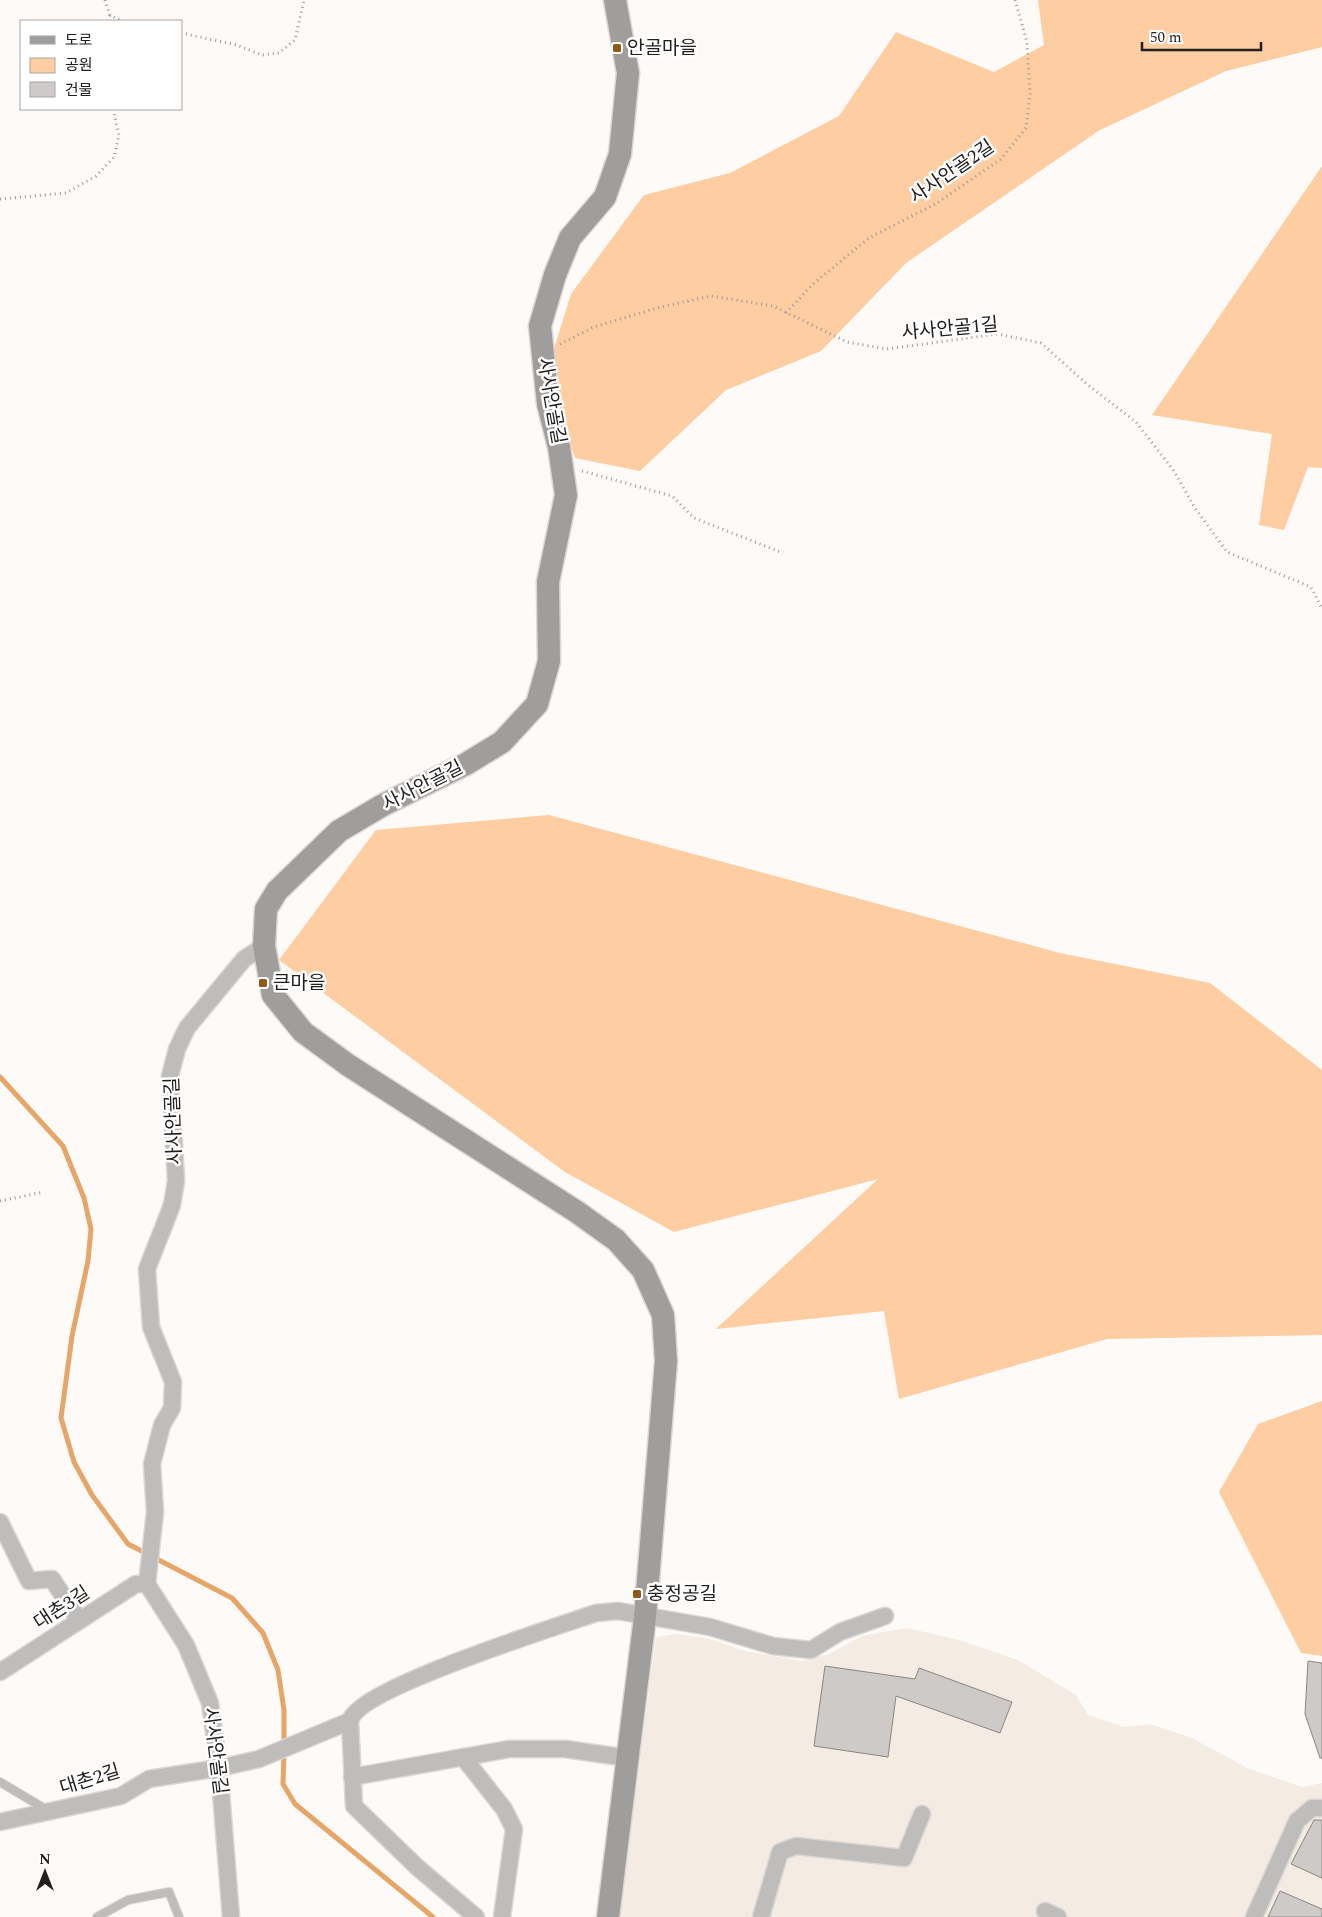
<svg xmlns="http://www.w3.org/2000/svg" width="1322" height="1917" font-family="Spectral,'Noto Sans KR',serif">
<style>
.built{fill:#f4ebe3}
.green{fill:#fecda1}
.lines{fill:none;stroke-linecap:round;stroke-linejoin:round}
.stream{stroke:#e6a669;stroke-width:5}
.building{fill:#cdcac8;stroke:#898684}
.lane-casing{stroke:#dad7d4;stroke-width:10}
.street-casing{stroke:#dad7d4;stroke-width:19}
.secondary-casing{stroke:#dad7d4;stroke-width:25}
.path{stroke:#9c9a98;stroke-width:3;stroke-dasharray:1 4;stroke-linecap:butt}
.lane{stroke:#bebdbb;stroke-width:8}
.street{stroke:#bebdbb;stroke-width:16}
.secondary{stroke:#a09e9d;stroke-width:22}
.poi-dot{fill:#935917;stroke:#fff;stroke-width:2}
.labels{text-anchor:middle;dominant-baseline:central;stroke-width:5;stroke-linejoin:round;paint-order:stroke}
.poi-label{font-size:19px;fill:#21201f;stroke:#fff;text-anchor:start}
.street-label{font-size:19px;fill:#21201f;stroke:#fff}
</style>
<rect width="100%" height="100%" fill="#fdfaf7"/>
<polygon class="built" points="907,1628 959,1640 1018,1660 1076,1695 1088,1715 1124,1727 1150,1724 1192,1738 1247,1768 1302,1787 1322,1783 1322,1917 620,1917 656,1637 675,1634 707,1638 745,1651 801,1661 829,1654 862,1636"/>
<g class="green">
<polygon points="1038,0 1322,0 1322,47 1226,71 1100,130 906,263 821,351 726,390 640,471 575,458 547,371 571,294 644,195 730,173 839,116 896,32 994,72 1044,45"/>
<polygon points="1322,166 1322,468 1308,467 1284,530 1259,525 1272,434 1152,415"/>
<polygon points="549,815 1060,953 1210,983 1322,1070 1322,1335 1107,1339 899,1399 884,1311 716,1329 878,1179 674,1232 565,1172 279,960 376,830"/>
<polygon points="1322,1401 1322,1656 1301,1653 1219,1492 1258,1424"/>
</g>
<g class="lines">
<g class="stream">
<polyline points="0,1077 63,1146 84,1198 91,1229 88,1261 72,1336 61,1418 74,1462 92,1495 128,1544 232,1598 263,1633 278,1670 284,1710 284,1745"/>
<polyline points="284,1753 283,1784 295,1804 433,1917"/>
</g>
</g>
<g class="building">
<polygon points="1308,1661 1322,1663 1322,1758 1320,1758 1305,1714"/>
<polygon points="825,1666 915,1679 919,1668 1012,1702 1000,1733 896,1696 888,1757 814,1746"/>
<polygon points="1314,1820 1322,1820 1322,1878 1291,1864"/>
<polygon points="1280,1891 1322,1909 1322,1917 1268,1917"/>
</g>
<g class="lines">
<g class="lane-casing">
<g id="lane">
<polyline points="0,1782 47,1810"/>
<polyline points="97,1917 128,1900 169,1892 179,1917"/>
</g>
</g>
<g class="street-casing">
<g id="street">
<polyline points="0,1522 29,1581 52,1579 79,1620"/>
<polyline points="0,1672 136,1584 147,1584"/>
<polyline points="463,1757 504,1809 514,1829 502,1917"/>
<polyline points="352,1777 509,1749 565,1749 628,1758"/>
<polyline points="0,1822 121,1796 149,1779 219,1768 259,1759 350,1721"/>
<polyline points="1045,1911 1058,1917"/>
<polyline points="231,1917 219,1768 210,1703 186,1645 147,1584 155,1512 152,1464 162,1425 172,1408 173,1382 151,1327 147,1269 172,1205 176,1181 170,1076 177,1049 187,1028 244,959 264,946"/>
<path d="M476,1917l-59,-50 -63,-61 -4,-85c9,-33 206,-94 246,-108l22,-2 92,16 63,19 38,4 29,-18 45,-16"/>
<polyline points="761,1917 780,1852 796,1846 904,1858 922,1814"/>
<polyline points="1254,1917 1297,1821 1312,1808 1322,1808"/>
</g>
</g>
<g class="secondary-casing">
<polyline id="secondary" points="608,1917 645,1617 666,1361 663,1315 643,1270 616,1240 577,1212 348,1065 303,1032 273,995 264,946 266,909 277,891 339,831 383,805 466,764 502,742 537,704 549,661 548,582 566,495 559,447 548,404 540,326 555,275 570,238 605,197 620,154 628,73 615,0"/>
</g>
<g class="path">
<polyline points="105,0 110,15 122,21"/>
<polyline points="108,21 110,15"/>
<polyline points="181,33 237,45 262,55 279,53 295,40 304,0"/>
<polyline points="0,199 66,193 96,176 114,157 119,135 113,109"/>
<polyline points="786,313 813,284 869,238 937,203 1001,159 1026,128 1030,94 1027,42 1015,0"/>
<polyline points="560,344 594,327 657,308 711,296 773,306 847,342 887,349 997,334 1041,343 1088,385 1136,422 1174,471 1195,508 1227,552 1311,587 1322,609"/>
<polyline points="582,471 672,496 694,518 783,553"/>
<polyline points="0,1201 44,1192"/>
</g>
<use href="#lane" class="lane"/>
<use href="#street" class="street"/>
<use href="#secondary" class="secondary"/>
</g>
<g class="poi-dot">
<rect x="612" y="43" width="10" height="10" rx="2.5"/>
<rect x="258" y="978" width="10" height="10" rx="2.5"/>
<rect x="632" y="1589" width="10" height="10" rx="2.5"/>
</g>
<g class="labels">
<g class="poi-label">
<text x="627" y="48">안골마을</text>
<text x="273" y="983">큰마을</text>
<text x="647" y="1594">충정공길</text>
</g>
<g class="street-label">
<text transform="translate(952 172) rotate(-34)">사사안골2길</text>
<text transform="translate(950 329) rotate(-5)">사사안골1길</text>
<text transform="translate(551 401) rotate(80)">사사안골길</text>
<text transform="translate(423 786) rotate(-27)">사사안골길</text>
<text transform="translate(174 1121) rotate(-92)">사사안골길</text>
<text transform="translate(62 1608) rotate(-33)">대촌3길</text>
<text transform="translate(215 1751) rotate(83)">사사안골길</text>
<text transform="translate(90 1780) rotate(-17)">대촌2길</text>
</g>
</g>
<rect x="20" y="20" width="162" height="90" fill="#ffffff" stroke="#a6a6a5"/>
<rect x="30" y="36" width="25" height="8" fill="#a09e9d" stroke="#a6a6a5"/>
<text x="65" y="45" font-size="15" fill="#21201f">도로</text>
<rect x="30" y="58" width="25" height="15" fill="#fecda1" stroke="#a6a6a5"/>
<text x="65" y="70" font-size="15" fill="#21201f">공원</text>
<rect x="30" y="82" width="25" height="15" fill="#cdcac8" stroke="#a6a6a5"/>
<text x="65" y="95" font-size="15" fill="#21201f">건물</text>
<g transform="translate(45 1872)" stroke="#ffffff" stroke-width="4" paint-order="stroke">
<path d="M0-4L9 19L0 12L-9 19Z" fill="#21201f"/>
<text y="-8" font-size="14" font-weight="bold" text-anchor="middle" fill="#21201f">N</text>
</g>
<path d="M1142 42v8h119v-8" fill="none" stroke="#21201f" stroke-width="2.5"/>
<text x="1150" y="42" font-size="15" fill="#21201f" stroke="#ffffff" stroke-width="4" paint-order="stroke">50 m</text>
</svg>
